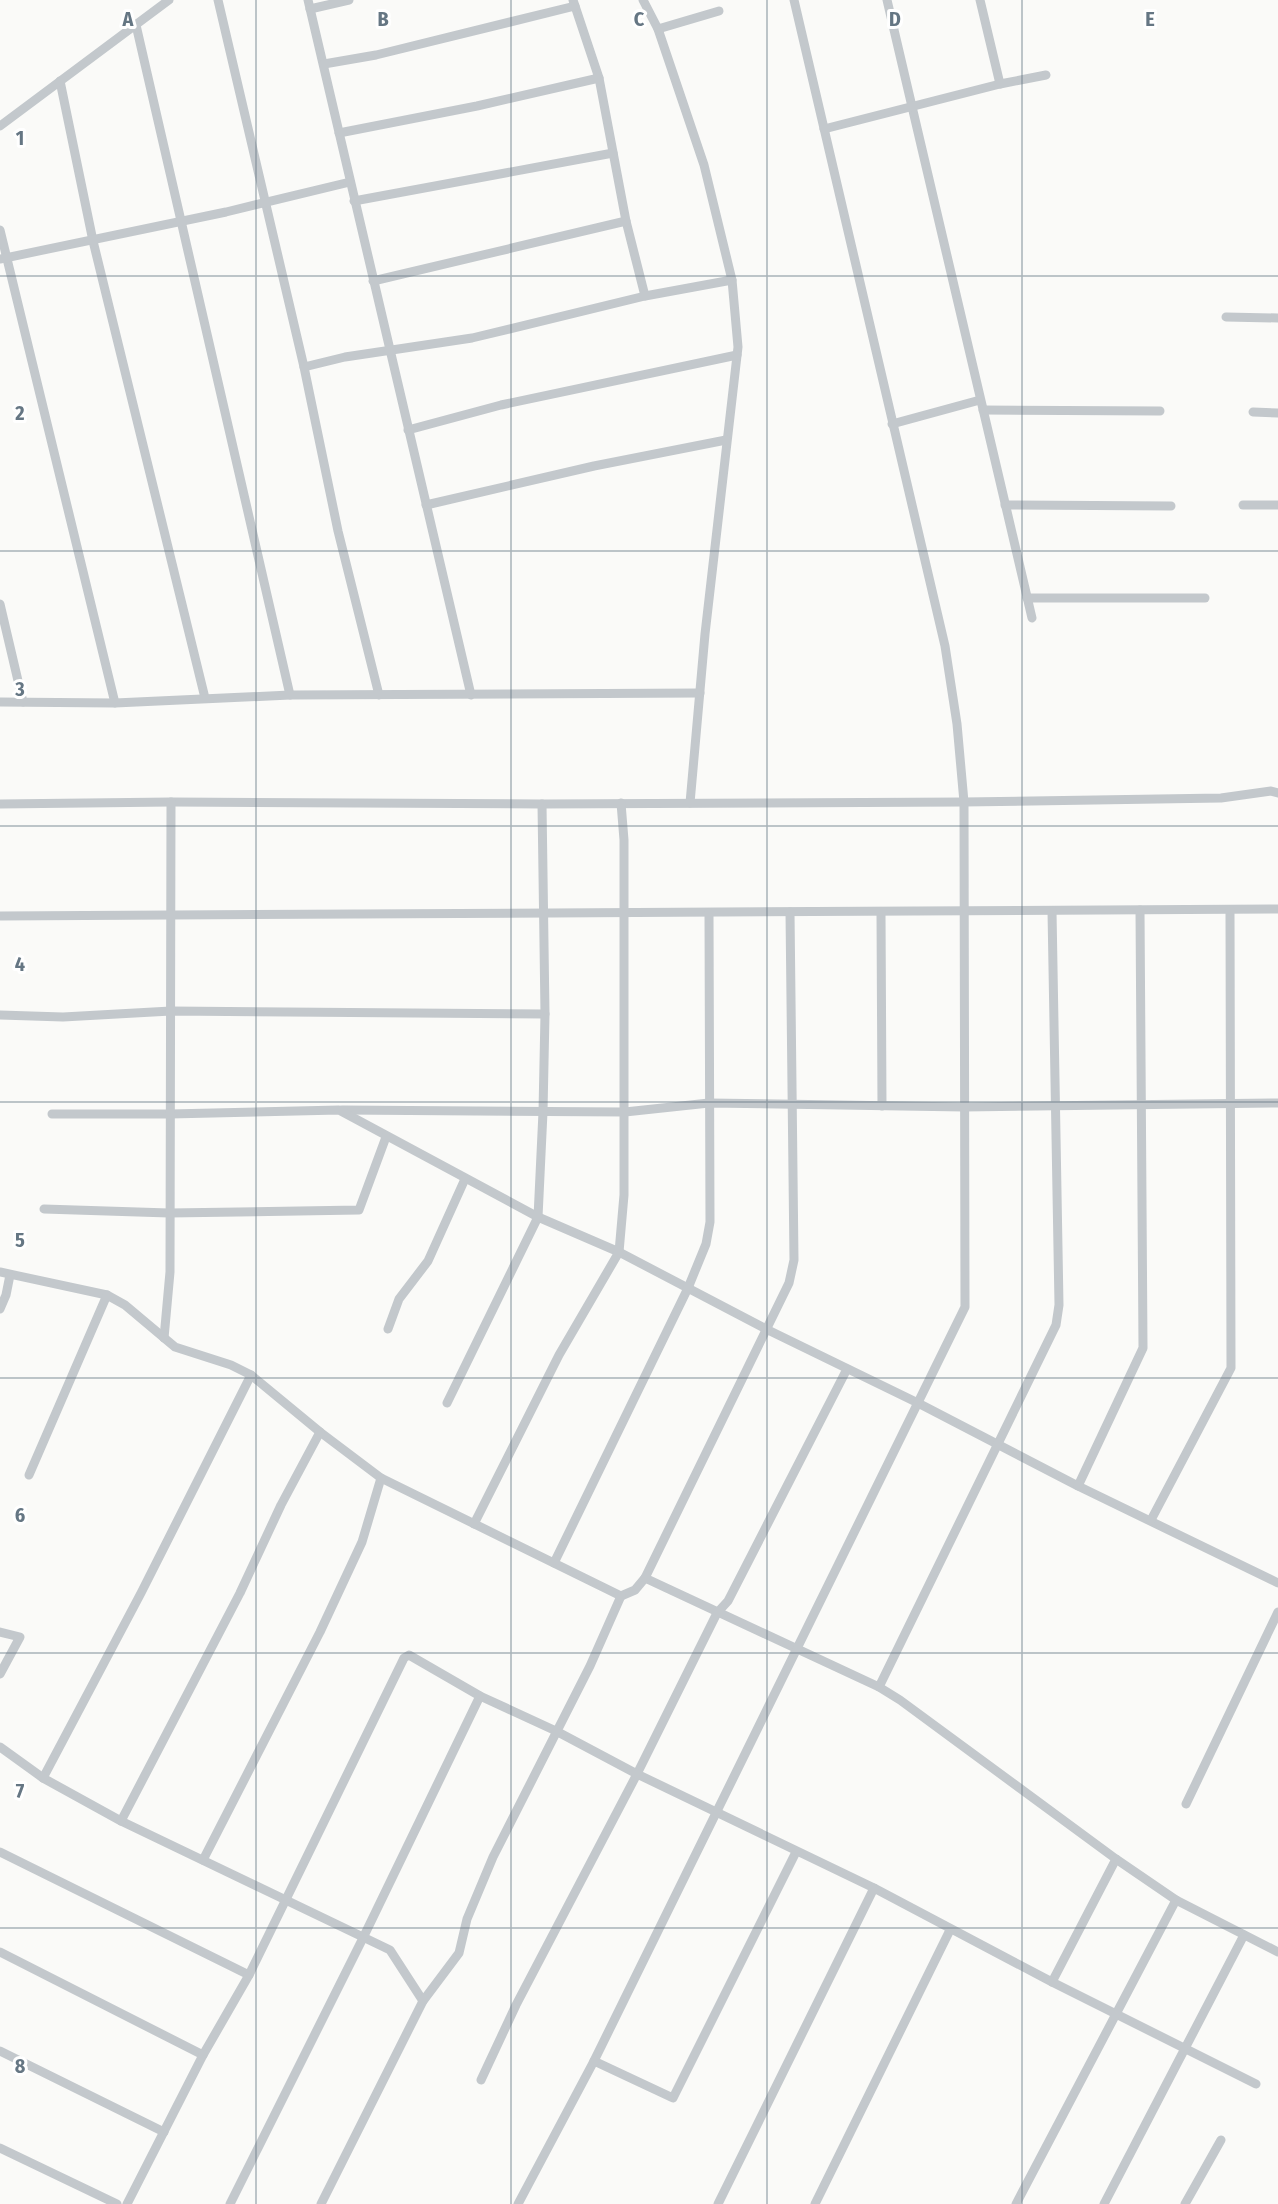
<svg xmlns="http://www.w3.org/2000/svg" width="1278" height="2204" font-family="'Fira Sans Condensed',sans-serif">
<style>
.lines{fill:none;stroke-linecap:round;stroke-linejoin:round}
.minor{stroke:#c3c8cc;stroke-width:9}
.grid{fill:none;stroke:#657683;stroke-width:1.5;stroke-opacity:0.55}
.grid-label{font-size:20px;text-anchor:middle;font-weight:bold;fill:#657683;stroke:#fff;stroke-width:6;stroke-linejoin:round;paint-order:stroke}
</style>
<rect width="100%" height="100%" fill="#fafaf8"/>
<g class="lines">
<g class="minor">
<polyline points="218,0 304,367 338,531 379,695"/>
<polyline points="308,0 471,695"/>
<polyline points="573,0 599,78 626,221 645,296"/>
<polyline points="643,0 658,29 704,165 732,280 738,347 705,634 690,803"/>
<polyline points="887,0 1032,618"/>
<polyline points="980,0 1000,84"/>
<polyline points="310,9 349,0"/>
<polyline points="136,25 290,695"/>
<polyline points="658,29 719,11"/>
<polyline points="324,64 376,55 575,6"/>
<polyline points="60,81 93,241 205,698"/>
<polyline points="0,126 169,0"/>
<polyline points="824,129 1000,84 1046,75"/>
<polyline points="339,133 477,106 599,78"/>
<polyline points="354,201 613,153"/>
<polyline points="0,230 115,703"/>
<polyline points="0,259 226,212 350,182"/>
<polyline points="373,281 626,221"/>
<polyline points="1226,317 1278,318"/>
<polyline points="304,367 345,357 472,338 645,296 732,280"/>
<polyline points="983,410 1160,411"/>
<polyline points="1253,412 1278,413"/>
<polyline points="892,424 980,400"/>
<polyline points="408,430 501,405 737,355"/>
<polyline points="426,505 594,466 726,440"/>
<polyline points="1005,505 1171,506"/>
<polyline points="1243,505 1278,505"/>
<polyline points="1027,598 1205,598"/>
<polyline points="0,604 23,702"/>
<polyline points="0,702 115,703 290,695 700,693"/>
<polyline points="0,804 171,802 542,804 964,802 1221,798 1271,791 1278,793"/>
<polyline points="881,912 882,1106"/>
<polyline points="0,916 1278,909"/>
<polyline points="0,1015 63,1017 171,1011 545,1014"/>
<polyline points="342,1110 625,1112 709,1103 964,1107 1278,1103"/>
<polyline points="52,1114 170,1114 339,1110 538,1217 619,1252 768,1330 918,1403 1078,1486 1278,1583"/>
<polyline points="44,1209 169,1213 359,1210 386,1137"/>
<polyline points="0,1272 107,1295 125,1305 175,1347 231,1365 251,1375 320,1432 381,1478 621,1596 635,1590 645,1578 879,1687 900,1700 1116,1859 1176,1900 1278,1952"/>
<polyline points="0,1309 6,1295 10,1275"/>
<polyline points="388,1329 399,1299 428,1261 465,1179"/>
<polyline points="164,1338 170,1272 171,802"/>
<polyline points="447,1403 538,1217 543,1112 545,1014 542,804"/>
<polyline points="29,1475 107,1295"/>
<polyline points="1078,1486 1143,1348 1140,910"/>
<polyline points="1151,1520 1231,1368 1230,910"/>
<polyline points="474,1524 559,1355 619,1252 624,1195 624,840 621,803"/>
<polyline points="554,1563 688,1288 706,1244 710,1222 709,913"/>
<polyline points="645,1578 789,1283 794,1260 790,912"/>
<polyline points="0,1632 20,1637 0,1674"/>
<polyline points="879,1687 1056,1325 1059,1305 1052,911"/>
<polyline points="0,1747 43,1778 121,1821 390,1950 423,2001"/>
<polyline points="43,1778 141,1593 251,1375"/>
<polyline points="1186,1804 1278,1612"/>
<polyline points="121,1821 240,1593 281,1505 320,1432"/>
<polyline points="0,1852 249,1975"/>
<polyline points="203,1860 320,1632 362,1542 381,1478"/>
<polyline points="0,1952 203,2055"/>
<polyline points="1052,1982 1116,1859"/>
<polyline points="0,2051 164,2132"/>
<polyline points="594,2061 673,2098 796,1852"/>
<polyline points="481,2080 516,2005 637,1774 717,1613 728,1601 847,1369"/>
<polyline points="0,2148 117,2204"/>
<polyline points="127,2204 203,2055 249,1975 404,1658 409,1655 480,1696 556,1731 637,1774 874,1888 1052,1982 1256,2084"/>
<polyline points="230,2204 363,1938 480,1696"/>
<polyline points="321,2204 423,2001 459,1953 467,1919 493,1857 590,1666 621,1596"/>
<polyline points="518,2204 594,2061 965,1307 964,802 957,724 945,646 794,0"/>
<polyline points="718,2204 874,1888"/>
<polyline points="815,2204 950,1930"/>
<polyline points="1016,2204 1176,1900"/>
<polyline points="1104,2204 1244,1935"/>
<polyline points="1185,2204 1221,2140"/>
</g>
</g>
<path class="grid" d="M256,0v2204M511,0v2204M767,0v2204M1022,0v2204M0,276h1278M0,551h1278M0,826h1278M0,1102h1278M0,1378h1278M0,1653h1278M0,1928h1278"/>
<g class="grid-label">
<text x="128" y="26">A</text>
<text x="383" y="26">B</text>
<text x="639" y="26">C</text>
<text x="895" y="26">D</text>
<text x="1150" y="26">E</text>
<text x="20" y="145">1</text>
<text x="20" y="420">2</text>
<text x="20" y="696">3</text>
<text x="20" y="971">4</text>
<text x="20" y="1247">5</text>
<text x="20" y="1522">6</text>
<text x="20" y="1798">7</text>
<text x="20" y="2073">8</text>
</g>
</svg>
